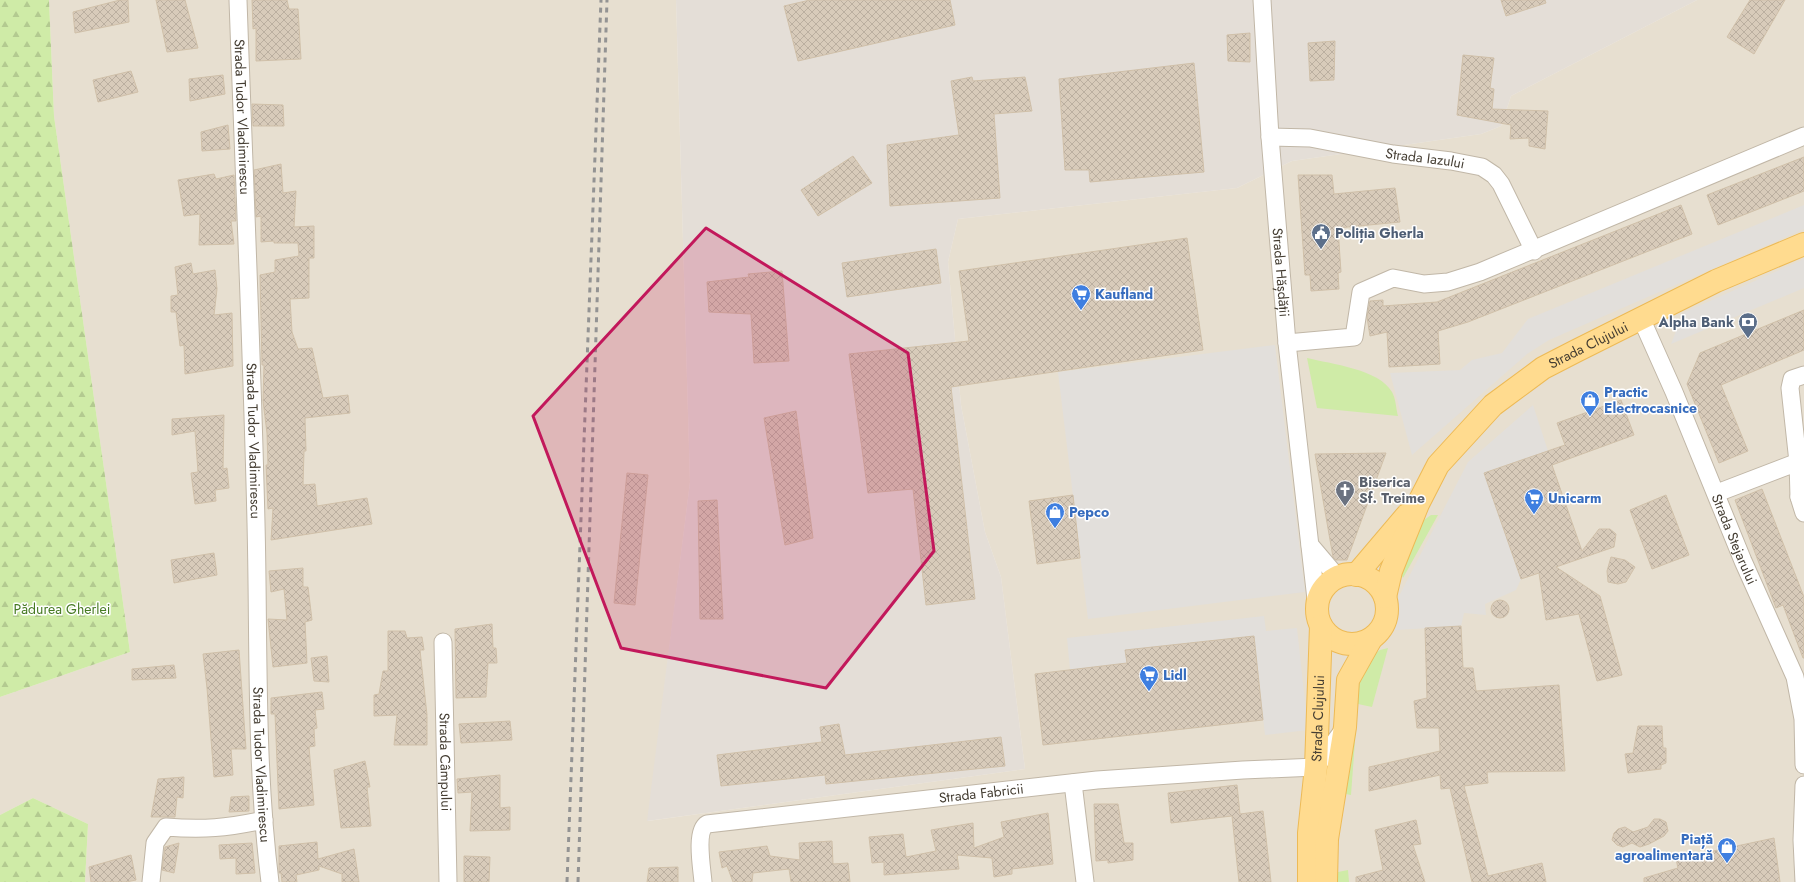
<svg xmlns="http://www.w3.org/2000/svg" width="1804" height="882" font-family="Jost,sans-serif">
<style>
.residential{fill:#e7dfd0}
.industrial{fill:#e4ded7}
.grass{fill:#cfeba7}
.forest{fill:url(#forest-firs)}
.parking{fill:#e2dfdb}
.building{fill:url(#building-cross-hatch);stroke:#d0c0a9}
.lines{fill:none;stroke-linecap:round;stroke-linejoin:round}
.minor-casing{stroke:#c1b7a7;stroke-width:19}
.major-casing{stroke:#edba56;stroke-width:24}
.minor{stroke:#fff;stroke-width:17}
.major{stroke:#ffdb8f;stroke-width:22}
.rail{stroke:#939393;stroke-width:3;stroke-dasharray:5 5;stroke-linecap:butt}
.marked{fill:#c2185b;fill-opacity:0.2;stroke:#c2185b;stroke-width:3;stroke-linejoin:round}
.labels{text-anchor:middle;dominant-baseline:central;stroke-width:3;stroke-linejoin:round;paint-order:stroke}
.street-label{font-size:14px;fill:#443d32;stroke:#fff}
.service-label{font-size:14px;font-weight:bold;fill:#4e5e75;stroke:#fff;text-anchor:start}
.shop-label{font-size:14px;font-weight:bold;fill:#366cbe;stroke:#fff;text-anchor:start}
.worship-label{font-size:14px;font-weight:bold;fill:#5b616d;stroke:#fff;text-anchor:start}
.park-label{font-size:14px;fill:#467a22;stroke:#fff}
</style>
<defs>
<pattern id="forest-firs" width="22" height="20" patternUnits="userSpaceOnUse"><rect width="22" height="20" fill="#cfeba7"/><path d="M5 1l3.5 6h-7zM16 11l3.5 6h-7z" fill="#b3ca90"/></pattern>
<pattern id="building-cross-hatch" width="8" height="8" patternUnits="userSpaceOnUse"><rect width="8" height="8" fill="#d8cbba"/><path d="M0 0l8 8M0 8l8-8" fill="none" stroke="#bbafa0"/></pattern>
</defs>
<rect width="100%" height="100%" fill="#f3ede2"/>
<polygon class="residential" points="49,0 676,0 690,482 648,821 1025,769 1001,577 985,532 961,405 948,262 958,219 1237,188 1292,161 1481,134 1501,126 1511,96 1697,0 1804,0 1804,882 85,882 88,824 33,798 0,815 0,697 130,652 54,116"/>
<polygon class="industrial" points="676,0 1697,0 1511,96 1501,126 1481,134 1292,161 1237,188 958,219 948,262 961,405 985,532 1001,577 1025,769 647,821 690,482"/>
<g class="grass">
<path d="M1307,358c24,6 72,11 85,34 4,7 4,17 6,24l-81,-8z"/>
<polygon points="1431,515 1438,515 1403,578 1399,570 1400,562 1424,520"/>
<polygon points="1388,648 1372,707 1358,704 1355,700 1365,661 1380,650"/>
<polygon points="1356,728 1351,795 1340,793"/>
<polygon points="1348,870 1349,882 1332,882 1333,873"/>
</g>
<g class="forest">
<polygon points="0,0 49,0 54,116 130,652 0,697"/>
<polygon points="33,798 88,824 85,882 0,882 0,815"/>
</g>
<g class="parking">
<polygon points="1804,205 1804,229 1549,340 1527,354 1412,455 1390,373 1460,370 1472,360 1502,353 1528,319"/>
<polygon points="1804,259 1804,288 1671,344 1683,313"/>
<polygon points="1275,345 1305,592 1088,619 1058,372"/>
<polygon points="1533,405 1548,451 1485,474 1521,579 1516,590 1485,604 1486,615 1464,613 1461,626 1381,631 1468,462"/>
<polygon points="1264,616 1266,631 1297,628 1308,730 1265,735 1254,636 1126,650 1127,663 1070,670 1067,638"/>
</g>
<g class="building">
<polygon points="120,0 128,0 129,22 75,33 73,12"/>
<polygon points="156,0 185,0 198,48 167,52"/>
<polygon points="252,0 287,0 289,9 298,9 301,59 256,61 256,28 253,29"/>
<polygon points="810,0 950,0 955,25 798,61 784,6"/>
<polygon points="1501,0 1545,0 1546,3 1506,16"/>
<polygon points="1750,0 1785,0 1754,54 1727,37"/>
<polygon points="1250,33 1250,62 1228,61 1227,35"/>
<polygon points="1335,41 1334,80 1310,81 1308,43"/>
<polygon points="1463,55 1494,58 1490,88 1494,89 1492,109 1548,111 1545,149 1529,146 1529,138 1510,139 1511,125 1457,115"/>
<polygon points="1194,63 1204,172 1090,182 1089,170 1065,170 1059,79"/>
<polygon points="131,71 138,92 98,102 93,80"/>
<polygon points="223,75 225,94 190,101 189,79"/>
<polygon points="972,77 973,81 1025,77 1032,111 994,114 1000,198 890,206 887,145 959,135 951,81"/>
<polygon points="252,104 283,105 284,126 253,126"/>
<polygon points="228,125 230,149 202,151 201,132"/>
<polygon points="853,156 872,183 818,216 801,190"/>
<polygon points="1804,157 1804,191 1718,225 1707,195"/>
<polygon points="281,164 283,193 296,191 294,227 314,226 314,258 309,258 309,298 290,299 292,332 298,349 312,348 323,398 348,395 350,413 305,418 306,451 304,451 303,485 315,484 317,506 367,498 372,524 271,540 273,508 268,509 266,465 268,465 267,433 263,401 264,365 262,365 260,275 275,272 275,260 299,256 298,243 274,243 274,241 261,242 261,216 256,217 254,170"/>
<polygon points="214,174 216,179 234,175 236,221 231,221 234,244 199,245 200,214 184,216 178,180"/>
<polygon points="1298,175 1332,175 1334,194 1395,188 1400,222 1338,228 1341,272 1338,273 1339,289 1311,291 1310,275 1305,275"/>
<polygon points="1681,205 1692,234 1468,322 1438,331 1440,364 1389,367 1387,332 1370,336 1367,317 1370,301 1383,300 1383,306 1437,302"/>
<polygon points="1187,238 1203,350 951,387 975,599 926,605 913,489 868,493 849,354 969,341 959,271"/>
<polygon points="936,249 941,283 847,297 842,263"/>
<polygon points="191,263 193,274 215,270 217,289 214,315 232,313 233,366 185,374 184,345 180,346 176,312 171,312 171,296 178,295 175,267"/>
<polygon points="782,271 789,361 754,363 751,314 709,312 707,282 749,277 748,274"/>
<polygon points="1804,310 1804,350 1721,385 1748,451 1719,463 1687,384 1700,353"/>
<polygon points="1621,400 1634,435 1552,465 1582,551 1599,529 1610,529 1616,534 1614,547 1556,567 1600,596 1622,675 1597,681 1579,614 1546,620 1539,573 1521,579 1484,473 1565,445 1557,423"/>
<polygon points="796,411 813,538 785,545 764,418"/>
<polygon points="224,415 223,469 227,468 229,488 215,490 216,501 195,504 191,473 198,472 195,431 172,435 172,419"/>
<polygon points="1386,453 1347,560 1336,560 1333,557 1315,454"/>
<polygon points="627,473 648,475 635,605 614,603"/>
<polygon points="1762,489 1804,597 1804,658 1803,658 1783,605 1776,608 1735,500"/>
<polygon points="1073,495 1080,558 1037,564 1029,501"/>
<polygon points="1666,495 1689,555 1652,569 1630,510"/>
<polygon points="717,500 723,619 700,619 698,501"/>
<polygon points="214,553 217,575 174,583 171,560"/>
<polygon points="1611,557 1625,560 1635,567 1626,582 1618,584 1608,582 1607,571"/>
<polygon points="303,568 303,587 308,587 312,620 305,622 307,663 273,667 268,619 287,620 284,589 271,592 269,571"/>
<circle cx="1500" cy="609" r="9"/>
<polygon points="492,624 493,648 496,648 497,663 488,663 486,697 456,698 455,629"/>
<polygon points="1461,626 1463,668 1473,668 1476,691 1559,685 1565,771 1487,772 1488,783 1464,786 1488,876 1542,863 1546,882 1472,882 1450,788 1441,789 1440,775 1369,791 1369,767 1440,751 1439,728 1417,728 1414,701 1427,698 1425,628"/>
<polygon points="388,631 405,631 407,638 422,637 424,650 420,650 427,715 427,745 394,745 397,715 374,716 374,695 379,694 383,671 388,671"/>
<polygon points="1254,636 1263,720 1043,745 1035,674 1127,663 1125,650"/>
<polygon points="239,650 246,749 231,749 233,775 214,777 207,688 203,654"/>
<polygon points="327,656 329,682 314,681 311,658"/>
<polygon points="174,665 176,678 132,680 132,669"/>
<polygon points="322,692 324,709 315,710 317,728 314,729 315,746 309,747 314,805 279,809 275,714 271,714 271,698"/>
<polygon points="510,721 512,740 461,743 459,724"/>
<polygon points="839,724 845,755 1001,737 1005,766 826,784 825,775 721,786 717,755 822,742 820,727"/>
<polygon points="1638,726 1662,726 1663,748 1666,748 1666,763 1661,765 1661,769 1628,773 1625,754 1633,753"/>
<polygon points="365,761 370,787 367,787 371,826 341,828 334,770"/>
<polygon points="500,775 500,808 510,807 510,830 470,831 472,792 458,793 457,779"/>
<polygon points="184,777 183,798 177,797 175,817 151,817 158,779"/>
<polygon points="1237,785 1240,814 1263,811 1271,882 1239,882 1232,816 1171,823 1168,793"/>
<polygon points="249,796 249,811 229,812 231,797"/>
<polygon points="1094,804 1118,804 1124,843 1133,843 1133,860 1108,863 1108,860 1096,861"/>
<polygon points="1048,813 1053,864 1012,869 1012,874 994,877 992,858 957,855 959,869 884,875 884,862 872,863 869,837 903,834 906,857 936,851 931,830 973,823 974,848 1004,837 1001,822"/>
<polygon points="1654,819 1660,819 1666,822 1668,831 1664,836 1649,844 1640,847 1632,843 1623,847 1617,845 1612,840 1614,833 1618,829 1625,827 1633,832 1648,827"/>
<polygon points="1416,820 1421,844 1413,845 1425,882 1356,882 1356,877 1383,870 1375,830"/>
<polygon points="1774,838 1780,882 1644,882 1644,878 1678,868 1676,859"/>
<polygon points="832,841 833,864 848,863 850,882 791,882 789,869 753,873 752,882 733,882 727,866 722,868 719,852 767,846 770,856 800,860 799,843"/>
<polygon points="317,842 318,859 354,849 359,882 342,882 342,874 319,866 319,870 296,875 297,882 282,882 281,873 279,873 279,846"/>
<polygon points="179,843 174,873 162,870 165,847"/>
<polygon points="252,843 255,873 236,874 236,858 220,859 219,845"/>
<polygon points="131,855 136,880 126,882 91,882 89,867"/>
<polygon points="464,856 490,857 489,882 464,882"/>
<polygon points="678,867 678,882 647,882 649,868"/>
</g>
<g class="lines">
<g class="minor-casing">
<g id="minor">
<path id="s1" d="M238,0c6,174 14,349 18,523 3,119 -1,240 14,359"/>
<path id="s2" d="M1262,0l8,137 17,206 30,265"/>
<path id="s3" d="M1270,137l40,1 83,16 58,7 31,6 12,8 7,9 33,67"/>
<path id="s4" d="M1641,318l33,74 69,169 52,116 8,42 1,46"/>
<polyline points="1287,343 1354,337 1361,292 1393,278 1424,284 1448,282 1480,272 1804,136"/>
<polyline points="1798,462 1790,388 1792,379 1804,375"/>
<polyline points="1717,493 1798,462 1799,497 1804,497"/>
<polyline points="1799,497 1804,513"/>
<polyline points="1310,545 1338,578"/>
<path id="s5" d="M443,642l5,240"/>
<polyline points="1073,783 1085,882"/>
<path d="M151,882l4,-39 11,-16c37,3 61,1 98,-7"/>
<path id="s6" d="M703,882c-1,-13 -8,-51 4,-58l390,-44 146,-10 73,-3 28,-38"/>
<polyline points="1804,882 1802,840 1804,785"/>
</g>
</g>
<g class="major-casing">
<g id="major">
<circle cx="1352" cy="609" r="35"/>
<polyline points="1356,575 1407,515"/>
<path id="s7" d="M1385,597l6,-26 12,-30 15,-37 20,-39 55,-60 50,-37 33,-17 140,-70 88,-37"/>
<path id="s8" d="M1309,882v-49l7,-66 5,-141"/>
<polyline points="1326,882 1327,839 1345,727 1348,680 1371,639"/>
</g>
</g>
<use href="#minor" class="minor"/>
<use href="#major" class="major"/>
<g class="rail">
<polyline points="567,882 601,0"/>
<polyline points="578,882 607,0"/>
</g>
</g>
<path class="marked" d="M706,228l202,125 26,198 -108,137 -205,-40 -88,-232z"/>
<defs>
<g id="civic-pin" transform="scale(1)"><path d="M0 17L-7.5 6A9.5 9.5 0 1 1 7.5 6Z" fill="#5c6f8a" stroke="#fff"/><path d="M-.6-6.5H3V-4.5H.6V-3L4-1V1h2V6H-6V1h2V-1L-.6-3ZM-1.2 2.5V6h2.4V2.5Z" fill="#fff"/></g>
<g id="supermarket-pin" transform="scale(1)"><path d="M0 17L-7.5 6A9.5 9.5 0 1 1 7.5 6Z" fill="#3f7fe0" stroke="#fff"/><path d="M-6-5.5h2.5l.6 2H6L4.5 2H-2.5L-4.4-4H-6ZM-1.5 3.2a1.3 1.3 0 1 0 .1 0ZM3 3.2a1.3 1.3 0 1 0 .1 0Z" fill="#fff"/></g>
<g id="bank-pin" transform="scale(1)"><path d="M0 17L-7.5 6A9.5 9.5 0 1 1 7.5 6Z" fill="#5c6f8a" stroke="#fff"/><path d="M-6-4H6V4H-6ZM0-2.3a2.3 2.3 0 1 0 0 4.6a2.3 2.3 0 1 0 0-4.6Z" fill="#fff"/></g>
<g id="shop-pin" transform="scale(1)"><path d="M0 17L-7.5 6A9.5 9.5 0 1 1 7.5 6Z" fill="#3f7fe0" stroke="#fff"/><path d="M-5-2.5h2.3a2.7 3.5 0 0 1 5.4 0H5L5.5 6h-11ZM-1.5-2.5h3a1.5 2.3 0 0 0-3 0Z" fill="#fff"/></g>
<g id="church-pin" transform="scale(1)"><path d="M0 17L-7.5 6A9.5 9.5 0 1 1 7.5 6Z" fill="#6b7280" stroke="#fff"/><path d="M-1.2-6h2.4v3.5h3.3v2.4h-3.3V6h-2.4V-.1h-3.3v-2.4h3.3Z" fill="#fff"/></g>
</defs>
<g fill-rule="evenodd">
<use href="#civic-pin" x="1321" y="233"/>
<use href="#supermarket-pin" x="1081" y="294"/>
<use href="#bank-pin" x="1748" y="322"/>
<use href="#shop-pin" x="1590" y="400"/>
<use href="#church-pin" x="1345" y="490"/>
<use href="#supermarket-pin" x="1534" y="498"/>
<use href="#shop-pin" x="1055" y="512"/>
<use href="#supermarket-pin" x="1149" y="675"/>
<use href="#shop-pin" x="1727" y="847"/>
</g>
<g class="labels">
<g class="street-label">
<text stroke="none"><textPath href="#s1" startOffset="117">Strada Tudor Vladimirescu</textPath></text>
<text stroke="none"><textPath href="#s3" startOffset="157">Strada Iazului</textPath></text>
<text stroke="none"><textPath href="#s2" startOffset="273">Strada Hășdății</textPath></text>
<text stroke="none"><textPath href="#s7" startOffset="337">Strada Clujului</textPath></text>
<text stroke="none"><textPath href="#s1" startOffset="441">Strada Tudor Vladimirescu</textPath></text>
<text stroke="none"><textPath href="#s4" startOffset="240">Strada Stejarului</textPath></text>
<text stroke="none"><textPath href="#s8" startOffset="164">Strada Clujului</textPath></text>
<text stroke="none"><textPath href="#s5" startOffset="120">Strada Câmpului</textPath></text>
<text stroke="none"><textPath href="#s1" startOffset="765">Strada Tudor Vladimirescu</textPath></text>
<text stroke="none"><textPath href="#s6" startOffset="336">Strada Fabricii</textPath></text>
</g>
<g class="service-label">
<text x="1335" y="233">Poliția Gherla</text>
<text x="1734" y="322" text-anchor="end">Alpha Bank</text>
</g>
<g class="shop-label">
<text x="1095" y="294">Kaufland</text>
<text x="1604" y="392">Practic<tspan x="1604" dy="16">Electrocasnice</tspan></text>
<text x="1548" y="498">Unicarm</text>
<text x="1069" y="512">Pepco</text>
<text x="1163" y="675">Lidl</text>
<text x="1713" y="839" text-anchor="end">Piață<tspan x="1713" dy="16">agroalimentară</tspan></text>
</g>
<g class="worship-label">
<text x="1359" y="482">Biserica<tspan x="1359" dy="16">Sf. Treime</tspan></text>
</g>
<g class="park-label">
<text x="62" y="609">Pădurea Gherlei</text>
</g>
</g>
</svg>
